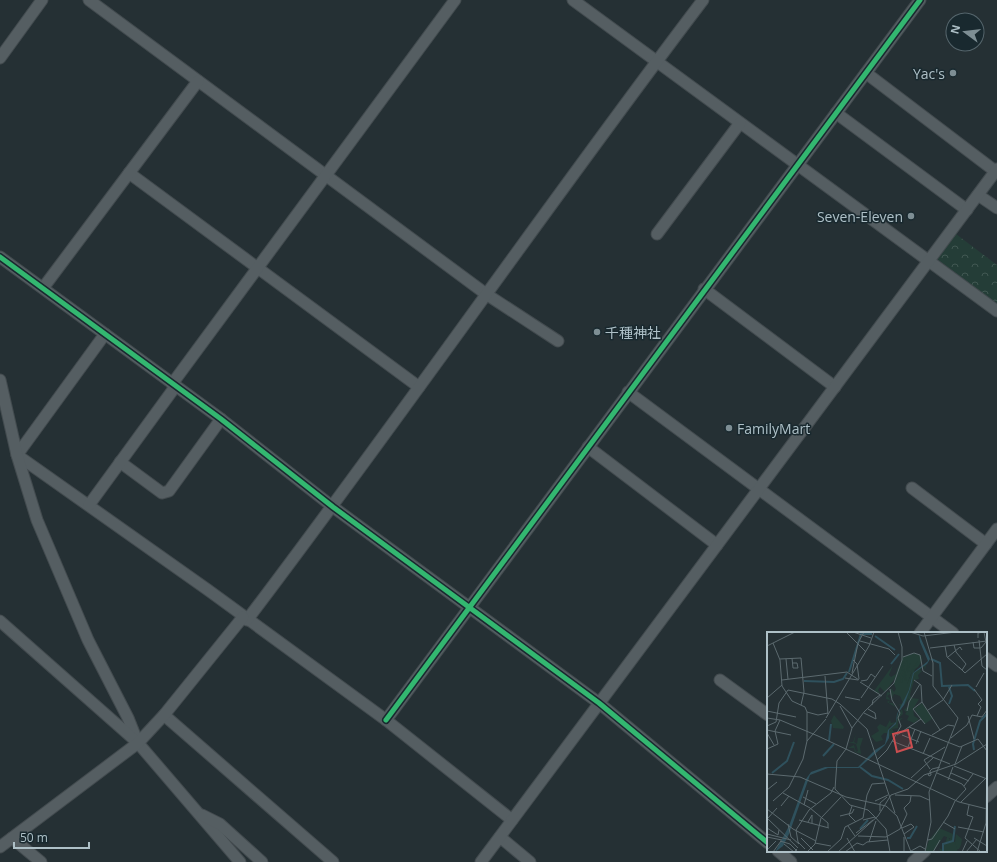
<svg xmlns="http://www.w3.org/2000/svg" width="997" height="862" font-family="'Open Sans','Noto Sans JP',sans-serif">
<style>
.park{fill:url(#park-crowns)}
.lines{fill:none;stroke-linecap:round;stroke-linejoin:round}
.minor-casing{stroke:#434b4f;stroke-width:13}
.minor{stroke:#555e62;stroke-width:11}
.cycleway-casing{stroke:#19292f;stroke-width:8}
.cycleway{stroke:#33b770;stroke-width:5}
.poi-dot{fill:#7e8e94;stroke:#19292f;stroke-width:1.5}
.labels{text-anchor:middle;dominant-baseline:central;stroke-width:3;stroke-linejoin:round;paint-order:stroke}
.poi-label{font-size:14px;fill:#aec0c7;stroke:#19292f;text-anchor:end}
.inset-river{fill:none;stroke:#2f515d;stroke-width:2}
.inset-road{fill:none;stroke:#5c6a6f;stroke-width:1}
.view{fill:#cc4e50;fill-opacity:0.15;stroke:#cc4e50;stroke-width:2}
.inset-edge{fill:none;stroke:#aec0c7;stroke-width:2}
</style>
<defs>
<pattern id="park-crowns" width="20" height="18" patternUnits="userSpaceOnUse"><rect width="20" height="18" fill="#243d37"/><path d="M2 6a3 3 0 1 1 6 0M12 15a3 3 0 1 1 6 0" fill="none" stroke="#415752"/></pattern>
</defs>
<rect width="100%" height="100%" fill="#253034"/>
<polygon class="park" points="956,234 997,265 997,304 937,259"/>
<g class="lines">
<g class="minor-casing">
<g id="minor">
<polyline points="89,0 486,294 558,341"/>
<polyline points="573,0 997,311"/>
<polyline points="0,58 42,0"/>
<polyline points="866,73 995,171"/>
<polyline points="836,113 967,210"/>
<polyline points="129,173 419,387"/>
<polyline points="978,195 997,208"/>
<polyline points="657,234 740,123"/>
<polyline points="0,257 221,419 333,507 599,703 768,843"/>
<polyline points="43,288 198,81"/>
<polyline points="704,289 835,387"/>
<polyline points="105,334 17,455 208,590 386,720 512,820"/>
<polyline points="0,380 17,455 37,520 88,640 128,718 138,743"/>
<polyline points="172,384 455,0"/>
<polyline points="628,392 953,633"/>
<polyline points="588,447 717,545"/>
<polyline points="120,462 162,493 169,491 221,419"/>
<polyline points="912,488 986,544"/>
<polyline points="89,505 175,387"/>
<path d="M247,620c155,-204 301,-416 456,-620"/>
<polyline points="0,621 138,743 240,862"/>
<polyline points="920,633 997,529"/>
<polyline points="986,658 997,666"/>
<polyline points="720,680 768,715"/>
<polyline points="164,715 333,862"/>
<polyline points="386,720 920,0"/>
<polyline points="986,797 997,787"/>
<polyline points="202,815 220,824 262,862"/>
<polyline points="500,837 530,862"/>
<polyline points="12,838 41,862"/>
<polyline points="0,847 138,743 164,715 243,617"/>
<polyline points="778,851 791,862"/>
<polyline points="481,862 997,169"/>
<polyline points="913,862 925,851"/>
</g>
</g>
<use href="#minor" class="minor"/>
<g class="cycleway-casing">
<g id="cycleway">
<polyline points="0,257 221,419 333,507 599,703 768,843"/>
<polyline points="386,720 920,0"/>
</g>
</g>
<use href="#cycleway" class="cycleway"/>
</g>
<g class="poi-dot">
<circle cx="953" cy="73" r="4"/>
<circle cx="911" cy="216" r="4"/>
<circle cx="597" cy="332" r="4"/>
<circle cx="729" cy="428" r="4"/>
</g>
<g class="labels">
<g class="poi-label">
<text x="945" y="73">Yac's</text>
<text x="903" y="216">Seven-Eleven</text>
<text x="605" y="332" text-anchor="start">千種神社</text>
<text x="737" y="428" text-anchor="start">FamilyMart</text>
</g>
</g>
<g transform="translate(767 632)">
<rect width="220" height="220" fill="#253034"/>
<path d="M147,21l7,2 1,6 -11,13 -6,17 -1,-5 -4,2 -5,-7 2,-11 6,-13zM155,71l11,15 -8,6 -11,-15z" fill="#243d37"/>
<path d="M149,23h5l1,4v2l-4,6 -3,2 -3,8 3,-6 5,-3 6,-4v1l-1,5 -1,-4 -4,4 2,1 -4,4 1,4 -5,1 -4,15 1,3 8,1 -6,10 1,7 5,3 -5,4 -7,-3 2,-4 -4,-2 4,-5 -3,3 -2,-2 4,-4 1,-8 -7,11 1,5 -6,5 6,-1 -5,4v6l-6,1 2,3 -5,5v-7l7,-7 1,-7 7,-10 2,-8 -6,11v-4l-4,1 7,-3 -3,-7 -6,-2 -2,4 -2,-4 -3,2 3,3 -1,4h4l2,4 -8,-5 3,-2 -4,-1 1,-7 4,1v-5l3,4 2,-3 -2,-5 2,-7 -11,15 -5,-5 -2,3 2,4 -6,-3 19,-26 -4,10 2,2 5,-3 2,-5 4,-7 1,-5h3l-3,1 2,1 -7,10 -1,9 2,-8 6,-9 -6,16v5l3,1 2,-10 -4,9 1,-6 4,-8 -1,13 3,-15 -6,6 6,-12 1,11 1,-6 2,-3 -3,8 3,2 -3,3 3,-3 -3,-1 -3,8 1,2 1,-4v7l5,-12 -1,-2 5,-2 -4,1 6,-8 -4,6 7,-6v-5zM67,83l10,12 -1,2 -10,-1 -2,-7zM89,102l-2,8 3,2 1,-6h5l-3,9 1,7 -6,-2 -1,-4h-6l6,-3 2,7 2,-1 -2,-7 -8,-2h5zM182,199v9l5,-7v8l-7,1 -3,6 11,-6 1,-8 6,5 -1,6 -2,4 -18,3 -2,-4 4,2z" fill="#243d37"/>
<path d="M123,88l1,3 5,-1 -7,5 -2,10v-4h-3l-3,3 2,4 -7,2 -5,-6 8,-5 -2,-4 3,-3 6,3zM172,196l14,6 -2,5 -7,-3 -11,16h-8l4,-12zM180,210h8l3,10h-15v-6z" fill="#243d37"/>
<path d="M151,0l12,27 -3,5 -13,9 -4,16 -6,16 -6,8 -2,11 -7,6v8l-4,7 -26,23h-31l-18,7 -21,59 -6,12 -8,6 14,-26 17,-47 5,-7 14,-5h33l17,-17 10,-6 3,-14 8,-8 1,-8 12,-24 4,-17 15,-12 -8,-19 -11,5 11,-5z" fill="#2f515d"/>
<path class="inset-river" d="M108,4l20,14M164,27l9,4 2,23 26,-1 7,6M124,32l8,-10M82,40l12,-38h11M37,49l30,1 9,-3 4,-6M182,55l3,9 -3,8M62,109l2,-17M207,118l-1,-6 7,-23 7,-7M56,124l11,-12M93,135l12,9 16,4 15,9M5,141l15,-12 7,-19M93,197l8,-9M140,206h3l7,-12M176,220v-8l10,-3 2,-15"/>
<path class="inset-road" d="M79,0l20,20M86,0l18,6M131,0l4,15M143,0l13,4 33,-4M157,0l9,31v23l25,32 -29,74 2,30 -6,30M212,8l3,26 5,4M93,9l29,8 6,6M206,10l1,6h7l5,-6 -2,-10 -6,1v5M6,11l7,17 2,26 10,15 13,6 2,5v29l-4,18 -14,28 -16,14M0,14l28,-14M178,14l2,11 15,13 4,-6 -10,-12 -2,-7M163,16l57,-7M136,25l11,-4 6,2 3,16 9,5M181,25l12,-10 2,3M25,26l1,10h5l-1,-5h-4M13,27l21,-1 3,34 -3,13M19,27l2,20M86,28l4,4 2,15M192,35l6,6 22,-19M85,41l6,-30 6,-11M58,44l3,38M78,46l13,2M15,48l65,-8 12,8M147,48l7,5 1,17 18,28M94,49l6,-1 4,-6 4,3M93,50l22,14M209,55l8,-14M207,57l8,11 -4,4 3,3 -4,9M78,65l15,3M0,66l15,-13M94,66l22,-32M155,70l-9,7 12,15M73,72l27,25 28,84M105,73l1,-5 7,-5M73,74l12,22M161,78l15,-10 9,-15M0,79l29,6M140,79l2,-9 11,-18M40,80l11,3 10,-2M97,81l12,6 -1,-6 -7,-4M201,84l6,23M0,86l13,2 38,16 141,66 28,7M59,86l43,-72 5,-14M0,94l9,-4 3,-19 9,-13 44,9 8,5M142,95l51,20 18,-8 9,12M0,98l24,5M0,101l7,12M130,103l24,-16M135,103l17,7M165,103l16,-10 6,1M184,106l16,-13 5,-10 10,2 5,-7M40,109l19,-22M125,109l58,23M149,112l5,-13M141,115l7,-18M0,117l11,-5 -3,-13 5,-11M79,117l6,-21 12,-16 30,-29 8,-23v-13M79,117l-9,12 -2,28 15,16 18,5 6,6 12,13 4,23M156,122l7,-16M110,128l10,-10 14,-24 -3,-8 2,-5 -8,-13 -2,-11M188,132l7,-18M187,134l33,13M163,137l-6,-9 21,-13M164,141h-1l-1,1h-1l1,2 2,-1v-1l-1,-2v-1l2,-2 8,-2M184,141l18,8M0,142l33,3 46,20 40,9 11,10 14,36M144,146l22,-20M181,148l5,-13M197,154l9,-12M0,158l10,-8M16,161l27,15 18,15v4M128,163l25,1 9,4M36,165l13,7M108,169l13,-6M194,170l24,-23M37,173l4,-15M202,173l-2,10 6,2 -8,21 16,14M14,174l8,-10M85,174l-3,9 7,7M0,177l26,20 23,12M113,179v-8l7,-6M73,184l12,-3 2,-4M0,186l31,30M1,186l9,-10M32,188l30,8M96,188l12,-3M41,190l4,-7v8M176,190l12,7M21,192l3,13 8,7M81,194l7,10M191,195l26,5M0,196l11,7 1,-5M135,196l9,-4 3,3 -10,7M29,198l13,-20 22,-17 3,-6M29,198l2,12 7,7M89,201l17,-13M0,202l24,6M91,204l28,1 14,-8 7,-15 -3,-6 6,-6 1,-6M0,205l15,3M137,205v15M34,206l12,12M80,206l8,14M207,206l13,8M161,208l4,-1 16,-23 7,-15 11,-12 -4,-5 -25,-11M13,209l10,3 8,8M102,210l7,-21M48,211l16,3M17,212l10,8 3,-3M0,218l9,-9M144,219l9,-5 5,3M6,220l8,-11M40,220l8,-8 6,-26 20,-21M60,220l14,-13 4,-12 18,-9 4,-23 5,-11 13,-1M71,220l40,-36 13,-21 17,-6 16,-14 32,-11 31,-20M78,220l12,-9 6,2 4,-3 21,-2M166,220l7,-12M195,220l5,-11M199,220l11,-13M210,220l9,-29 1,-65"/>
<path class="view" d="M141,98l4,17 -15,5 -4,-18z"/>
<rect width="220" height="220" class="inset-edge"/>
</g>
<g transform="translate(965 32) rotate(285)"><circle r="19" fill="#19292f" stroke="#55656c"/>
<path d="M0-3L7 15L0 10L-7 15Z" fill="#7e8e94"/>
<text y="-6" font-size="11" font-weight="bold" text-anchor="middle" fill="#aec0c7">N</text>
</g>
<path d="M14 842v6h75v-6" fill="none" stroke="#aec0c7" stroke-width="2"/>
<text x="20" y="842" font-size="12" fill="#aec0c7" stroke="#19292f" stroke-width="3" paint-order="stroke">50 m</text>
</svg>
